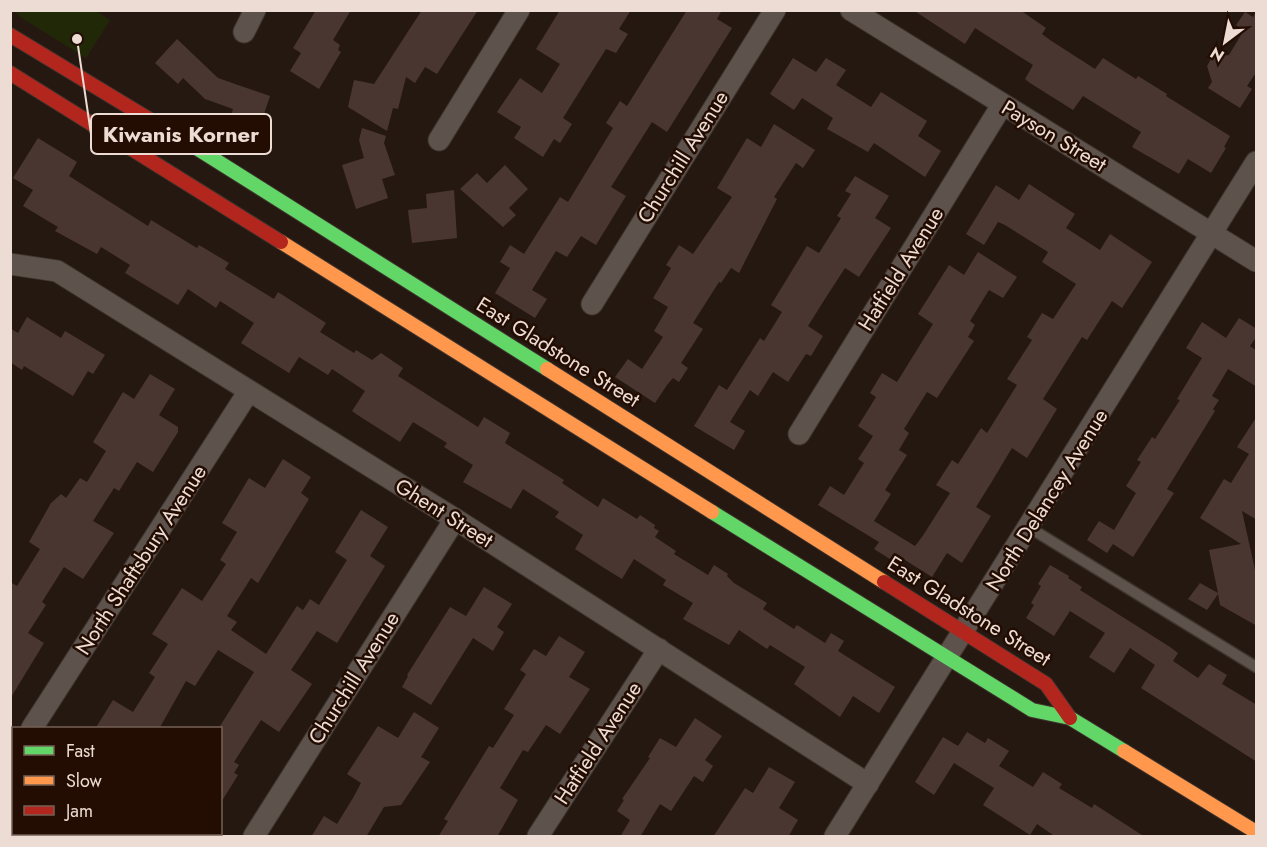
<svg xmlns="http://www.w3.org/2000/svg" width="1267" height="847" font-family="Jost,sans-serif">
<style>
.green{fill:#212807}
.building{fill:#4a3630}
.lines{fill:none;stroke-linecap:round;stroke-linejoin:round}
.lane-casing{stroke:#3e342e;stroke-width:13}
.street-casing{stroke:#3e342e;stroke-width:23}
.fast-casing{stroke:#3e342e;stroke-width:16}
.slow-casing{stroke:#3e342e;stroke-width:16}
.jam-casing{stroke:#3e342e;stroke-width:16}
.lane{stroke:#5d534c;stroke-width:10}
.street{stroke:#5d534c;stroke-width:21}
.fast{stroke:#63d668;stroke-width:14}
.slow{stroke:#ff974d;stroke-width:14}
.jam{stroke:#b3261e;stroke-width:14}
.labels{text-anchor:middle;dominant-baseline:central;stroke-width:5;stroke-linejoin:round;paint-order:stroke}
.street-label{font-size:21px;fill:#eddcd3;stroke:#230d02}
.leader{fill:none;stroke:#eddcd3;stroke-width:2}
.callout-dot{fill:#eddcd3;stroke:#230d02;stroke-width:2}
.callout{fill:#230d02;stroke:#eddcd3;stroke-width:2}
.callout-label{font-size:22px;text-anchor:middle;font-weight:bold;fill:#eddcd3}
</style>
<rect width="100%" height="100%" fill="#251810"/>
<polygon class="green" points="15,11 96,11 110,20 86,58 20,17"/>
<g class="building">
<polygon points="316,10 351,10 333,40 340,45 338,50 341,52 319,89 290,71 301,53 293,48"/>
<polygon points="422,10 478,10 437,74 425,67 415,83 406,77 398,109 393,108 387,131 348,107 354,80 374,84"/>
<polygon points="560,10 631,10 619,29 628,34 616,53 606,49 563,118 572,124 560,143 554,139 543,157 514,138 521,127 497,112 520,78 542,93 560,64 536,49"/>
<polygon points="687,10 722,10 717,19 732,28 667,132 652,122 611,187 626,196 596,245 581,236 567,257 556,251 532,290 547,299 535,318 495,293 510,268 500,262 510,245 524,254 560,197 568,202 613,128 606,123 620,101 627,106"/>
<polygon points="913,10 1020,10 1046,28 1042,34 1050,40 1095,69 1103,58 1136,79 1138,76 1167,94 1166,96 1230,136 1224,147 1226,148 1211,173 1188,159 1179,174 1132,147 1141,132 1083,96 1073,110 1030,83 1025,79 1033,65 975,28 965,44"/>
<polygon points="1257,11 1257,71 1247,86 1252,89 1240,108 1208,88 1212,82 1207,66 1212,57 1229,55 1244,30 1236,25 1245,12 1253,17"/>
<polygon points="177,39 218,78 270,96 260,126 231,116 233,109 205,99 183,78 178,84 155,63"/>
<polygon points="793,58 816,72 826,58 846,70 836,85 871,107 881,92 927,121 918,136 941,151 925,177 874,143 868,152 827,129 833,118 802,98 794,110 770,94"/>
<polygon points="774,124 815,150 803,168 796,163 774,197 777,199 739,273 731,268 721,283 719,282 693,323 703,329 681,363 688,368 679,382 673,378 667,385 655,403 615,377 628,359 642,369 663,337 654,331 668,307 653,298 671,268 666,265 679,245 693,254 732,197 717,188 747,138 761,147"/>
<polygon points="362,128 386,136 384,143 395,175 382,179 388,198 356,209 342,165 364,158 359,140"/>
<polygon points="38,138 77,162 69,176 148,226 151,220 197,248 199,245 229,263 225,269 274,299 278,292 326,323 320,332 354,353 356,350 372,360 381,353 403,368 398,376 478,427 484,417 510,433 505,443 564,480 562,483 598,507 603,498 637,519 640,515 655,525 654,528 659,531 655,537 676,551 674,554 708,575 714,565 728,574 727,576 734,583 767,603 763,609 794,629 797,625 825,643 831,633 844,641 838,651 895,687 879,713 853,696 840,717 794,684 805,667 770,645 767,649 739,630 729,645 683,619 693,603 663,585 666,580 634,559 622,579 604,568 575,549 583,535 555,517 559,512 523,489 511,509 463,482 473,465 444,447 447,443 413,422 400,442 356,414 352,411 365,391 332,369 328,375 299,357 289,373 241,343 254,323 220,301 216,308 188,289 178,305 125,273 130,265 101,247 97,254 55,231 58,227 23,206 33,190 13,178"/>
<polygon points="505,165 528,189 509,208 516,215 503,227 460,189 477,173 487,183"/>
<polygon points="855,176 889,196 875,218 891,228 859,277 845,268 823,302 808,326 823,336 811,356 806,354 788,382 773,372 758,396 750,390 730,422 745,431 734,450 694,426 719,385 727,390 760,338 764,341 782,312 771,305 807,246 819,253 841,218 837,216 851,194 845,191"/>
<polygon points="1029,184 1075,214 1066,228 1100,250 1110,234 1152,262 1122,308 1112,301 1087,340 1082,337 1043,399 1057,409 1027,458 1012,448 991,483 976,507 991,516 962,563 947,553 932,577 897,555 893,561 874,549 879,542 818,505 830,486 844,495 864,463 858,459 873,436 858,426 876,397 870,393 882,373 897,382 933,324 918,314 949,265 964,275 978,252 1017,277 1003,298 989,290 970,321 975,325 968,337 974,341 937,398 927,392 904,429 909,433 899,450 907,455 885,490 891,494 874,521 915,546 922,537 950,493 936,485 952,460 958,464 981,428 987,433 1017,385 1007,379 1032,340 1027,337 1042,313 1053,319 1076,284 1042,262 1048,252 1005,225 998,222 984,245 966,234 996,185 1019,200"/>
<polygon points="454,190 457,238 412,243 408,210 427,208 426,194"/>
<polygon points="27,317 61,338 65,331 105,355 93,374 88,371 73,396 24,366 22,370 10,362 10,328 18,333"/>
<polygon points="1239,318 1257,329 1257,336 1250,346 1257,351 1257,387 1228,369 1212,396 1219,400 1213,409 1215,411 1167,489 1174,493 1133,557 1113,544 1107,553 1087,540 1099,521 1114,530 1136,493 1126,486 1141,462 1137,460 1152,437 1155,439 1180,400 1177,399 1202,358 1186,348 1202,322 1226,338"/>
<polygon points="150,374 175,389 159,415 178,427 178,432 153,472 137,462 119,491 114,488 93,521 114,533 83,579 64,567 42,602 46,605 28,633 44,643 10,699 10,582 17,586 40,549 29,542 51,503 61,494 66,498 80,478 87,482 106,451 93,442 123,392 134,399"/>
<polygon points="1257,416 1257,520 1242,511 1257,579 1257,626 1220,605 1218,594 1207,610 1188,599 1200,583 1218,593 1209,550 1241,544 1200,518 1224,479 1231,483 1249,454 1237,447"/>
<polygon points="283,459 311,477 301,493 309,499 258,583 251,578 227,616 237,622 231,630 266,654 297,606 303,610 310,599 319,605 347,560 335,552 361,510 388,527 370,556 385,566 337,643 317,631 291,670 312,684 279,732 261,720 234,762 239,765 234,773 238,775 220,804 220,726 254,672 218,650 195,686 186,681 159,729 95,729 113,700 133,712 155,677 149,673 168,644 152,634 182,588 202,601 226,564 220,560 237,532 222,523 249,478 265,488"/>
<polygon points="1050,565 1069,576 1068,578 1082,587 1080,590 1170,647 1178,653 1173,661 1198,678 1209,664 1227,675 1222,684 1257,705 1257,762 1141,688 1155,665 1130,648 1114,673 1089,657 1105,633 1070,611 1054,636 1026,618 1034,605 1031,603 1041,586 1038,584"/>
<polygon points="484,587 512,604 497,627 504,632 493,651 473,638 431,705 402,687 408,676 407,675 450,607 466,616"/>
<polygon points="559,636 585,652 569,677 590,689 560,734 546,725 528,752 523,750 500,788 518,800 497,837 438,837 448,821 444,819 489,746 493,748 514,715 504,709 526,674 520,670 534,649 546,656"/>
<polygon points="414,712 439,728 421,757 430,762 401,805 384,807 366,837 311,837 324,816 337,824 353,798 361,783 347,774 378,726 398,738"/>
<polygon points="695,718 722,736 705,760 713,766 703,782 694,776 671,811 660,804 640,837 620,837 630,820 617,811 624,800 622,799 650,758 648,757 660,738 676,747"/>
<polygon points="967,732 985,743 988,738 1009,751 999,766 1033,787 1043,772 1062,784 1059,788 1092,808 1094,804 1145,837 1056,837 1037,824 1030,835 983,805 994,788 954,763 934,795 915,782 943,737 958,746"/>
<polygon points="769,767 795,782 779,808 798,820 788,837 713,837 745,788 753,793"/>
</g>
<g class="lines">
<g class="lane-casing">
<polyline id="lane" points="1030,528 1256,667"/>
</g>
<g class="street-casing">
<g id="street">
<polyline points="851,10 1256,261"/>
<polyline points="244,32 255,10"/>
<polyline points="439,140 519,10"/>
<polyline points="10,264 57,271 455,519 868,784"/>
<polyline points="592,304 775,10"/>
<polyline points="799,434 1002,105"/>
<polyline points="32,728 249,391"/>
<polyline points="10,762 14,758"/>
<polyline points="254,836 455,519"/>
<polyline points="538,836 659,649"/>
<polyline points="835,836 1256,162"/>
</g>
</g>
<g class="fast-casing">
<g id="fast">
<polyline points="190,144 547,369"/>
<polyline points="712,512 1032,710 1070,718 1124,751"/>
</g>
</g>
<g class="slow-casing">
<g id="slow">
<polyline points="281,242 712,512"/>
<polyline points="547,369 884,582"/>
<polyline points="1124,751 1256,832"/>
</g>
</g>
<g class="jam-casing">
<g id="jam">
<polyline points="10,35 190,144"/>
<polyline points="10,73 281,242"/>
<polyline points="884,582 1046,684 1070,718"/>
</g>
</g>
<use href="#lane" class="lane"/>
<use href="#street" class="street"/>
<use href="#fast" class="fast"/>
<use href="#slow" class="slow"/>
<use href="#jam" class="jam"/>
</g>
<g class="labels">
<g class="street-label">
<text transform="translate(1054 136) rotate(31)">Payson Street</text>
<text transform="translate(683 157) rotate(-58)">Churchill Avenue</text>
<text transform="translate(901 269) rotate(-58)">Hatfield Avenue</text>
<text transform="translate(558 352) rotate(32)">East Gladstone Street</text>
<text transform="translate(1047 500) rotate(-58)">North Delancey Avenue</text>
<text transform="translate(444 513) rotate(32)">Ghent Street</text>
<text transform="translate(141 560) rotate(-57)">North Shaftsbury Avenue</text>
<text transform="translate(969 611) rotate(32)">East Gladstone Street</text>
<text transform="translate(354 678) rotate(-58)">Churchill Avenue</text>
<text transform="translate(598 743) rotate(-57)">Hatfield Avenue</text>
</g>
</g>
<path class="leader" d="M77 39L91 134"/>
<circle class="callout-dot" cx="77" cy="39" r="6"/>
<rect class="callout" x="91" y="114" width="180" height="40" rx="6"/>
<g class="callout-label">
<text x="181" y="142">Kiwanis Korner</text>
</g>
<rect width="1267" height="847" fill="none" stroke="#eddcd3" stroke-width="24"/>
<rect x="12" y="727" width="210" height="108" fill="#230d02" stroke="#746056" stroke-width="1.5"/>
<rect x="24" y="746" width="30" height="9" fill="#63d668" stroke="#746056" stroke-width="1.5"/>
<text x="66" y="757" font-size="18" fill="#eddcd3">Fast</text>
<rect x="24" y="776" width="30" height="9" fill="#ff974d" stroke="#746056" stroke-width="1.5"/>
<text x="66" y="787" font-size="18" fill="#eddcd3">Slow</text>
<rect x="24" y="806" width="30" height="9" fill="#b3261e" stroke="#746056" stroke-width="1.5"/>
<text x="66" y="817" font-size="18" fill="#eddcd3">Jam</text>
<g transform="translate(1225 42) rotate(212)" stroke="#230d02" stroke-width="4.5" paint-order="stroke">
<path d="M0-4.5L10 22L0 15L-10 22Z" fill="#eddcd3"/>
<text y="-9" font-size="16" font-weight="bold" text-anchor="middle" fill="#eddcd3">N</text>
</g>
</svg>
